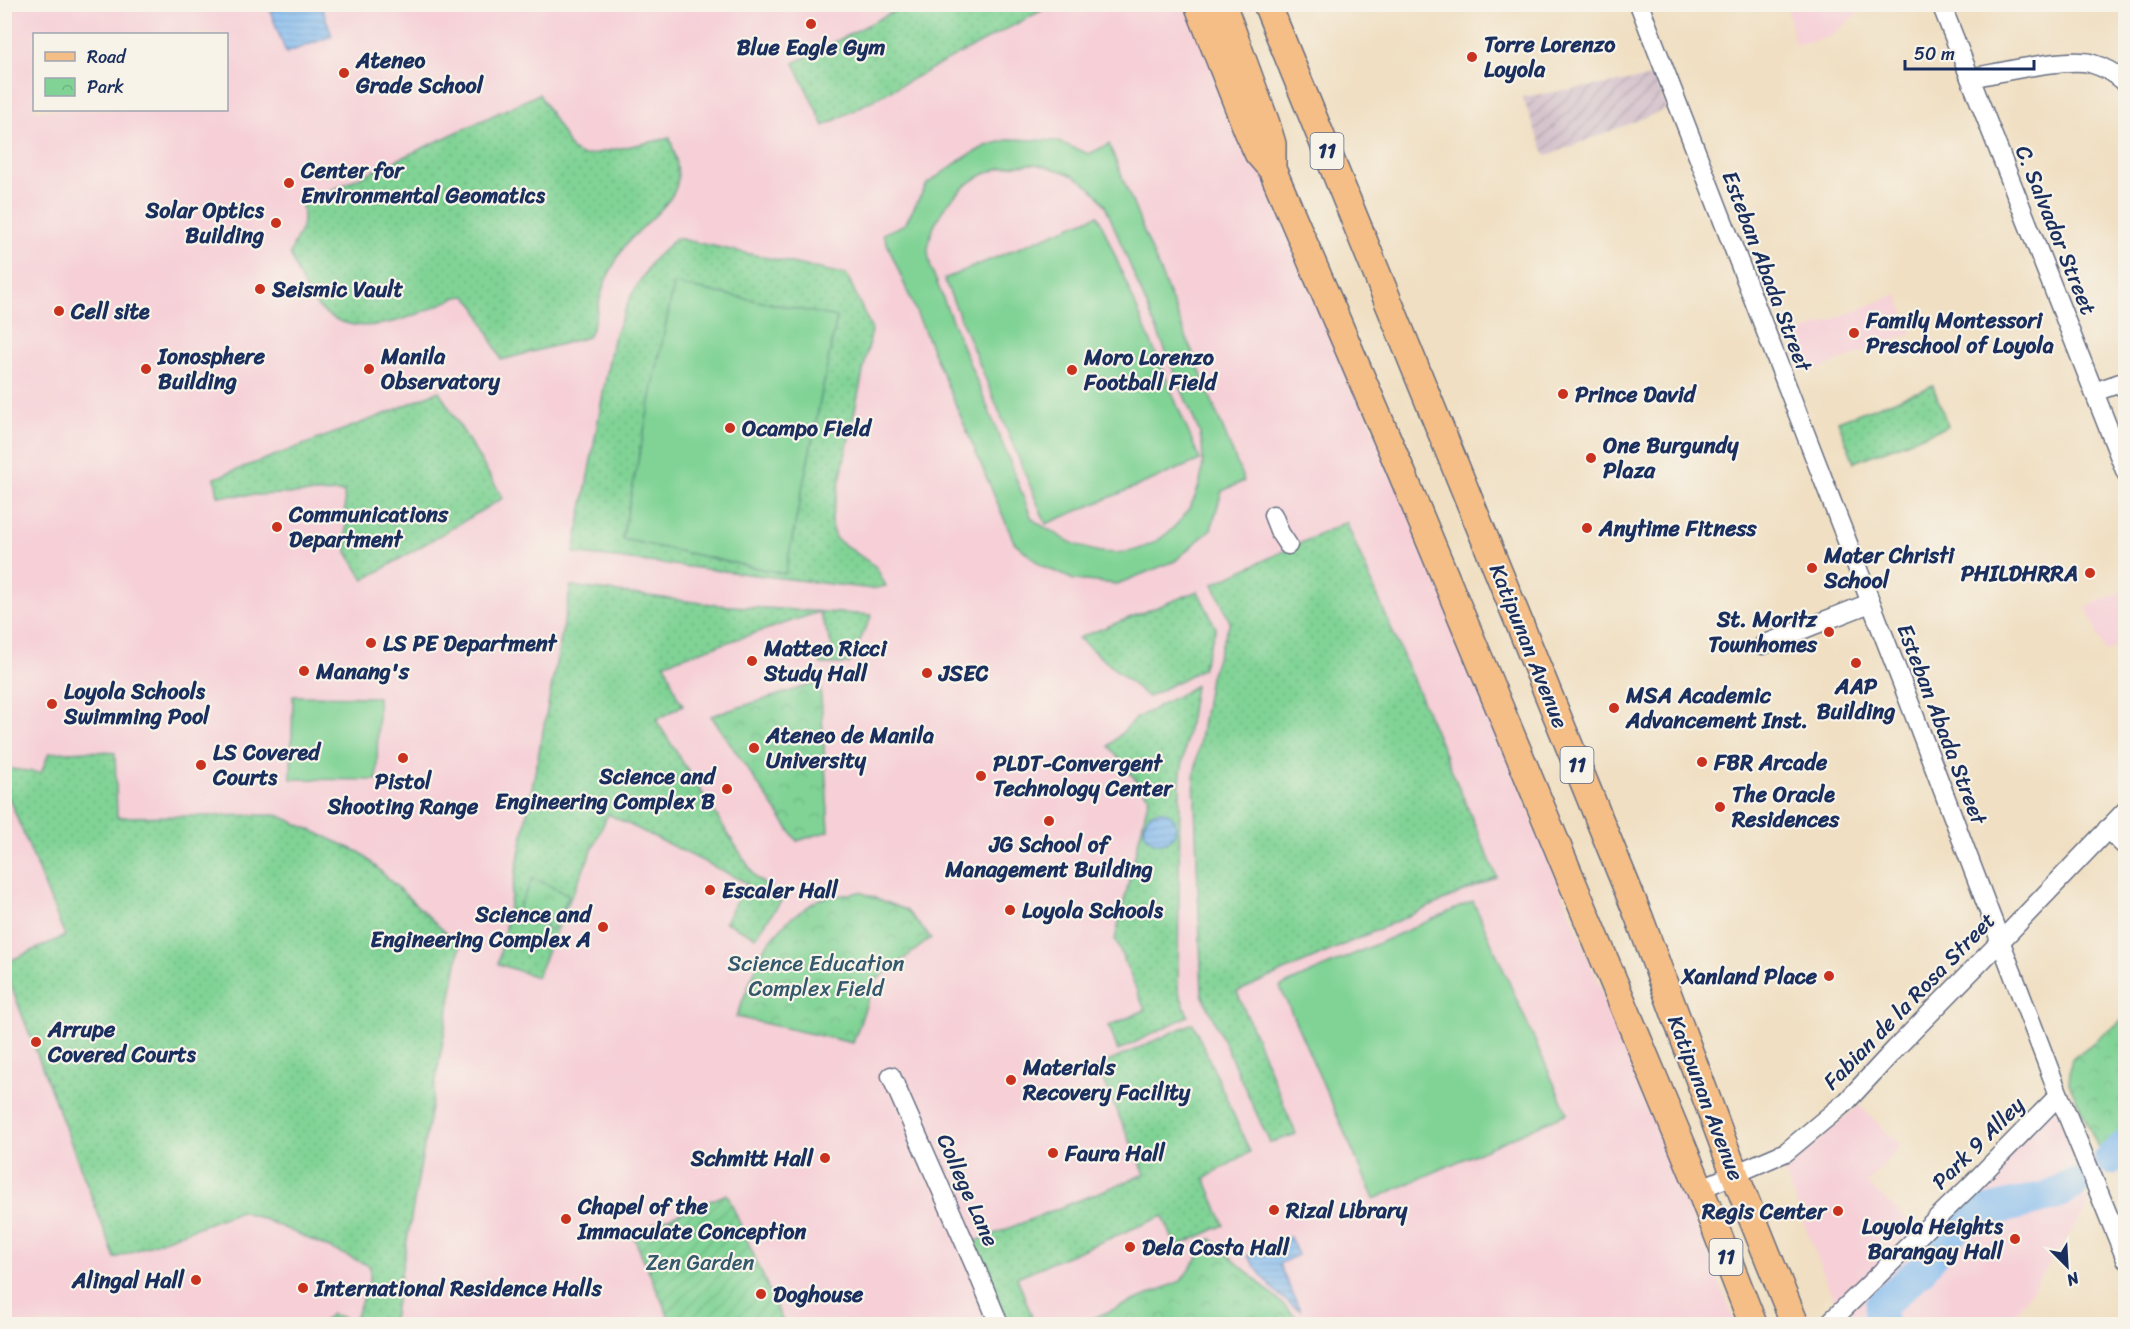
<svg xmlns="http://www.w3.org/2000/svg" width="2130" height="1329" font-family="Sriracha,sans-serif">
<style>
.built{fill:#f6cfd7;fill-rule:evenodd}
.industrial{fill:url(#industrial-furrows)}
.grass{fill:url(#grass-dots);stroke:#4e817a;stroke-width:1.5}
.park{fill:url(#park-crowns);stroke:#4e817a;stroke-width:1.5}
.garden{fill:url(#garden-furrows);stroke:#4e817a;stroke-width:1.5}
.pitch{fill:#80d395;stroke:#4e817a;stroke-width:1.5;fill-rule:evenodd}
.water{fill:url(#water-rules);stroke:#4d74a7;stroke-width:1.5}
.lines{fill:none;stroke-linecap:round;stroke-linejoin:round}
.river{stroke:#7fb9f0;stroke-width:32}
.street-casing{stroke:#666d81;stroke-width:21}
.primary-casing{stroke:#666d81;stroke-width:30}
.street{stroke:#fff;stroke-width:18}
.primary{stroke:#f5be86;stroke-width:27}
.poi-dot{fill:#c8321e;stroke:#f7f3e8;stroke-width:2}
.labels{text-anchor:middle;dominant-baseline:central;stroke-width:4.5;stroke-linejoin:round;paint-order:stroke}
.shield{fill:#f7f3e8;stroke:#5d6a87;stroke-width:1.5}
.shield-label{font-size:21px;font-weight:bold;fill:#1b2f5e}
.poi-label{font-size:22px;font-weight:bold;fill:#1b2f5e;stroke:#f7f3e8;text-anchor:start}
.street-label{font-size:22px;fill:#1b2f5e;stroke:#f7f3e8}
.park-label{font-size:22px;fill:#34586c;stroke:#f7f3e8}
</style>
<defs>
<pattern id="industrial-furrows" width="10" height="10" patternUnits="userSpaceOnUse" patternTransform="scale(1.5)"><rect width="10" height="10" fill="#d1bdc9"/><path d="M-1 1l2-2M0 10L10 0M9 11l2-2" fill="none" stroke="#a99aa6"/></pattern>
<pattern id="grass-dots" width="8" height="8" patternUnits="userSpaceOnUse" patternTransform="scale(1.5)"><rect width="8" height="8" fill="#80d395"/><path d="M2 2h.1M6 6h.1" fill="none" stroke="#6eb583" stroke-width="1.8" stroke-linecap="round"/></pattern>
<pattern id="park-crowns" width="20" height="18" patternUnits="userSpaceOnUse" patternTransform="scale(1.5)"><rect width="20" height="18" fill="#80d395"/><path d="M2 6a3 3 0 1 1 6 0M12 15a3 3 0 1 1 6 0" fill="none" stroke="#6eb583"/></pattern>
<pattern id="garden-furrows" width="10" height="10" patternUnits="userSpaceOnUse" patternTransform="scale(1.5)"><rect width="10" height="10" fill="#80d395"/><path d="M-1 1l2-2M0 10L10 0M9 11l2-2" fill="none" stroke="#6eb583"/></pattern>
<pattern id="water-rules" width="6" height="5" patternUnits="userSpaceOnUse" patternTransform="scale(1.5)"><rect width="6" height="5" fill="#7fb9f0"/><path d="M0 2.5h6" fill="none" stroke="#6797c6"/></pattern>
</defs>
<rect width="100%" height="100%" fill="#f7f3e8"/>
<filter id="ink" filterUnits="userSpaceOnUse"><feTurbulence type="fractalNoise" baseFrequency=".0167" numOctaves="2"/><feDisplacementMap in="SourceGraphic" scale="12" xChannelSelector="R" yChannelSelector="G"/><feConvolveMatrix kernelMatrix="1 2 1 2 8 2 1 2 1" color-interpolation-filters="sRGB"/></filter>
<filter id="wash" filterUnits="userSpaceOnUse"><feTurbulence type="fractalNoise" baseFrequency=".008" numOctaves="4" result="noise"/><feDisplacementMap in="SourceGraphic" scale="24" xChannelSelector="R" yChannelSelector="G"/><feGaussianBlur stdDeviation="1.35" result="paint"/><feColorMatrix in="noise" values="0 0 0 0 0 0 0 0 0 0 0 0 0 0 0 0 0 1.4 0 .05"/><feComposite in="paint" operator="in"/></filter>
<g filter="url(#wash)">
<rect width="100%" height="100%" fill="#f0dfc2"/>
<g class="built">
<path d="M4,5h1187l212,492 333,827h-1731zM34,34h192v76h-192z"/>
<polygon points="1787,5 1787,4 1867,5 1830,37 1795,45"/>
<polygon points="1897,294 1912,333 1812,372 1797,334"/>
<polygon points="2125,590 2125,643 2105,652 2086,607"/>
<polygon points="1859,1105 1901,1146 1867,1183 1916,1228 1837,1308 1784,1172"/>
<polygon points="2056,1105 2088,1207 2009,1324 1852,1324 1849,1311"/>
</g>
<polygon class="industrial" points="1654,77 1667,109 1546,156 1522,97"/>
<g class="grass">
<polygon points="906,5 1052,5 824,126 794,63"/>
<path d="M539,94l33,56 11,6 87,-18c4,14 10,31 7,46 -5,22 -39,44 -53,63 -6,10 -13,22 -18,33 -8,18 -8,40 -18,57l-87,23 -25,-53 -10,-11 -9,1c-45,20 -106,52 -145,3 -10,-13 -16,-31 -22,-46 8,-24 16,-21 12,-50z"/>
<polygon points="676,238 847,275 872,330 831,522 835,538 876,567 886,586 872,589 574,553 613,339 631,296 652,261"/>
<polygon points="1933,386 1948,426 1854,462 1838,421"/>
<polygon points="439,391 503,498 364,580 347,552 344,492 218,496 215,478 385,414"/>
<polygon points="1346,522 1497,877 1237,992 1296,1134 1270,1143 1202,994 1194,777 1210,677 1230,622 1213,584"/>
<polygon points="571,586 717,605 872,615 849,664 821,664 817,654 833,648 819,612 665,663 677,696 683,705 656,720 756,878 783,898 756,937 725,922 747,883 608,814 552,940 537,977 498,964"/>
<polygon points="1198,591 1216,628 1202,669 1148,697 1078,638"/>
<polygon points="1195,686 1180,780 1178,989 1188,1016 1118,1051 1109,1026 1145,1010 1115,939 1149,797 1109,746 1135,719"/>
<polygon points="87,751 115,753 117,817 278,815 361,853 460,946 392,1324 321,1324 331,1314 354,1321 370,1279 370,1266 266,1220 241,1211 115,1258 5,970 5,963 65,936 5,788 5,768 41,773 49,753"/>
<polygon points="1193,1023 1250,1152 1205,1178 1224,1225 1176,1247 1163,1216 1017,1277 1032,1317 1013,1324 1002,1324 969,1244 1145,1174 1097,1067"/>
</g>
<g class="park">
<polygon points="820,682 829,831 797,841 711,716"/>
<polygon points="533,878 569,895 552,930 516,913"/>
<polygon points="860,892 906,910 931,938 874,982 853,1043 736,1017 764,948 788,920 819,899"/>
<polygon points="2125,1018 2125,1166 2116,1173 2107,1167 2069,1083 2071,1060"/>
<polygon points="1211,1239 1304,1324 1079,1324 1181,1281"/>
</g>
<polygon class="garden" points="727,1194 783,1322 777,1324 672,1324 632,1233"/>
<g class="pitch">
<path d="M1011,139l45,2 33,13 20,-10 135,337 -22,10 -11,38 -36,32 -58,23 -43,-4 -32,-14 -28,-24 -131,-308 22,-10 22,-40 35,-25 24,-13zM1035,164c31,7 52,13 70,41l95,229c8,35 -1,70 -28,95 -35,33 -80,29 -117,4 -7,-4 -18,-9 -23,-15 -3,-5 -5,-12 -7,-17 -7,-17 -13,-34 -20,-51 -25,-61 -50,-121 -74,-182 -1,-6 -3,-13 -3,-18 3,-34 31,-66 61,-78 15,-7 30,-7 46,-8z"/>
<polygon points="1098,215 1200,460 1046,524 944,279"/>
<polygon points="674,284 837,317 785,574 622,539"/>
<polygon points="293,696 378,697 377,780 291,779"/>
<polygon points="1473,901 1567,1113 1374,1199 1280,987"/>
</g>
<g class="water">
<polygon points="268,5 321,5 332,36 286,53"/>
<circle cx="1160" cy="827" r="16"/>
<path d="M1290,1237l8,18 -19,9 21,46c-24,-14 -37,-32 -53,-54z"/>
</g>
<g class="lines">
<g class="river">
<polyline points="2110,1159 2126,1145"/>
<polyline points="1883,1324 1880,1317 1881,1305 1920,1270 1955,1228 1976,1214 2054,1195 2073,1184"/>
</g>
</g>
</g>
<g filter="url(#ink)">
<g class="lines">
<g class="street-casing">
<g id="street">
<polyline points="1639,4 1902,683 2059,1095 2126,1259"/>
<polyline points="1941,4 2126,473"/>
<path d="M1970,78c28,-5 95,-21 120,-15 14,4 25,10 36,20"/>
<polyline points="2094,392 2126,381"/>
<polyline points="1273,515 1280,533 1288,545"/>
<polyline points="1763,645 1870,603"/>
<polyline points="2107,829 2126,847"/>
<polyline points="891,1076 975,1266 999,1324"/>
<polyline points="1700,1189 1786,1152 1847,1101 1896,1048 2000,942 2126,810"/>
<polyline points="1828,1324 1971,1185 2059,1095"/>
</g>
</g>
<g class="primary-casing">
<g id="primary">
<polyline points="1198,4 1248,131 1258,153 1272,169 1401,471 1700,1189 1753,1324"/>
<polyline points="1222,4 1266,124 1272,144 1272,163"/>
<polyline points="1267,4 1639,917 1735,1175 1795,1324"/>
</g>
</g>
<use href="#street" class="street"/>
<use href="#primary" class="primary"/>
</g>
</g>
<g class="poi-dot">
<circle cx="811" cy="24" r="6"/>
<circle cx="1472" cy="57" r="6"/>
<circle cx="344" cy="73" r="6"/>
<circle cx="289" cy="183" r="6"/>
<circle cx="276" cy="223" r="6"/>
<circle cx="260" cy="289" r="6"/>
<circle cx="59" cy="311" r="6"/>
<circle cx="1854" cy="333" r="6"/>
<circle cx="146" cy="369" r="6"/>
<circle cx="369" cy="369" r="6"/>
<circle cx="1072" cy="370" r="6"/>
<circle cx="1563" cy="394" r="6"/>
<circle cx="730" cy="428" r="6"/>
<circle cx="1591" cy="458" r="6"/>
<circle cx="277" cy="527" r="6"/>
<circle cx="1587" cy="528" r="6"/>
<circle cx="1812" cy="568" r="6"/>
<circle cx="2090" cy="573" r="6"/>
<circle cx="1829" cy="632" r="6"/>
<circle cx="371" cy="643" r="6"/>
<circle cx="752" cy="661" r="6"/>
<circle cx="1856" cy="663" r="6"/>
<circle cx="304" cy="671" r="6"/>
<circle cx="927" cy="673" r="6"/>
<circle cx="52" cy="704" r="6"/>
<circle cx="1614" cy="708" r="6"/>
<circle cx="754" cy="748" r="6"/>
<circle cx="403" cy="758" r="6"/>
<circle cx="1702" cy="762" r="6"/>
<circle cx="201" cy="765" r="6"/>
<circle cx="981" cy="776" r="6"/>
<circle cx="727" cy="789" r="6"/>
<circle cx="1720" cy="807" r="6"/>
<circle cx="1049" cy="821" r="6"/>
<circle cx="710" cy="890" r="6"/>
<circle cx="1010" cy="910" r="6"/>
<circle cx="603" cy="927" r="6"/>
<circle cx="1829" cy="976" r="6"/>
<circle cx="36" cy="1042" r="6"/>
<circle cx="1011" cy="1080" r="6"/>
<circle cx="1053" cy="1153" r="6"/>
<circle cx="825" cy="1158" r="6"/>
<circle cx="1274" cy="1210" r="6"/>
<circle cx="1838" cy="1211" r="6"/>
<circle cx="566" cy="1219" r="6"/>
<circle cx="2015" cy="1239" r="6"/>
<circle cx="1130" cy="1247" r="6"/>
<circle cx="196" cy="1280" r="6"/>
<circle cx="303" cy="1288" r="6"/>
<circle cx="761" cy="1294" r="6"/>
</g>
<g class="labels">
<g class="shield">
<rect x="1310.5" y="133" width="33" height="36" rx="4.5"/>
<rect x="1560.5" y="747" width="33" height="36" rx="4.5"/>
<rect x="1709.5" y="1239" width="33" height="36" rx="4.5"/>
</g>
<g class="shield-label">
<text x="1327" y="151">11</text>
<text x="1577" y="765">11</text>
<text x="1726" y="1257">11</text>
</g>
<g class="poi-label">
<text x="1484" y="44">Torre Lorenzo<tspan x="1484" dy="25">Loyola</tspan></text>
<text x="811" y="47" text-anchor="middle">Blue Eagle Gym</text>
<text x="356" y="60">Ateneo<tspan x="356" dy="25">Grade School</tspan></text>
<text x="301" y="170">Center for<tspan x="301" dy="25">Environmental Geomatics</tspan></text>
<text x="264" y="210" text-anchor="end">Solar Optics<tspan x="264" dy="25">Building</tspan></text>
<text x="272" y="289">Seismic Vault</text>
<text x="71" y="311">Cell site</text>
<text x="1866" y="320">Family Montessori<tspan x="1866" dy="25">Preschool of Loyola</tspan></text>
<text x="158" y="356">Ionosphere<tspan x="158" dy="25">Building</tspan></text>
<text x="381" y="356">Manila<tspan x="381" dy="25">Observatory</tspan></text>
<text x="1084" y="357">Moro Lorenzo<tspan x="1084" dy="25">Football Field</tspan></text>
<text x="1575" y="394">Prince David</text>
<text x="742" y="428">Ocampo Field</text>
<text x="1603" y="445">One Burgundy<tspan x="1603" dy="25">Plaza</tspan></text>
<text x="289" y="514">Communications<tspan x="289" dy="25">Department</tspan></text>
<text x="1599" y="528">Anytime Fitness</text>
<text x="1824" y="555">Mater Christi<tspan x="1824" dy="25">School</tspan></text>
<text x="2078" y="573" text-anchor="end">PHILDHRRA</text>
<text x="1817" y="619" text-anchor="end">St. Moritz<tspan x="1817" dy="25">Townhomes</tspan></text>
<text x="383" y="643">LS PE Department</text>
<text x="764" y="648">Matteo Ricci<tspan x="764" dy="25">Study Hall</tspan></text>
<text x="316" y="671">Manang's</text>
<text x="939" y="673">JSEC</text>
<text x="1856" y="686" text-anchor="middle">AAP<tspan x="1856" dy="25">Building</tspan></text>
<text x="64" y="691">Loyola Schools<tspan x="64" dy="25">Swimming Pool</tspan></text>
<text x="1626" y="695">MSA Academic<tspan x="1626" dy="25">Advancement Inst.</tspan></text>
<text x="766" y="735">Ateneo de Manila<tspan x="766" dy="25">University</tspan></text>
<text x="213" y="752">LS Covered<tspan x="213" dy="25">Courts</tspan></text>
<text x="1714" y="762">FBR Arcade</text>
<text x="993" y="763">PLDT-Convergent<tspan x="993" dy="25">Technology Center</tspan></text>
<text x="715" y="776" text-anchor="end">Science and<tspan x="715" dy="25">Engineering Complex B</tspan></text>
<text x="403" y="781" text-anchor="middle">Pistol<tspan x="403" dy="25">Shooting Range</tspan></text>
<text x="1732" y="794">The Oracle<tspan x="1732" dy="25">Residences</tspan></text>
<text x="1049" y="844" text-anchor="middle">JG School of<tspan x="1049" dy="25">Management Building</tspan></text>
<text x="722" y="890">Escaler Hall</text>
<text x="1022" y="910">Loyola Schools</text>
<text x="591" y="914" text-anchor="end">Science and<tspan x="591" dy="25">Engineering Complex A</tspan></text>
<text x="1817" y="976" text-anchor="end">Xanland Place</text>
<text x="48" y="1029">Arrupe<tspan x="48" dy="25">Covered Courts</tspan></text>
<text x="1023" y="1067">Materials<tspan x="1023" dy="25">Recovery Facility</tspan></text>
<text x="1065" y="1153">Faura Hall</text>
<text x="813" y="1158" text-anchor="end">Schmitt Hall</text>
<text x="578" y="1206">Chapel of the<tspan x="578" dy="25">Immaculate Conception</tspan></text>
<text x="1286" y="1210">Rizal Library</text>
<text x="1826" y="1211" text-anchor="end">Regis Center</text>
<text x="2003" y="1226" text-anchor="end">Loyola Heights<tspan x="2003" dy="25">Barangay Hall</tspan></text>
<text x="1142" y="1247">Dela Costa Hall</text>
<text x="184" y="1280" text-anchor="end">Alingal Hall</text>
<text x="315" y="1288">International Residence Halls</text>
<text x="773" y="1294">Doghouse</text>
</g>
<g class="street-label">
<text transform="translate(2056 230) rotate(68)">C. Salvador Street</text>
<text transform="translate(1767 271) rotate(69)">Esteban Abada Street</text>
<text transform="translate(1529 646) rotate(68)">Katipunan Avenue</text>
<text transform="translate(1942 724) rotate(69)">Esteban Abada Street</text>
<text transform="translate(1909 1001) rotate(-46)">Fabian de la Rosa Street</text>
<text transform="translate(1706 1098) rotate(69)">Katipunan Avenue</text>
<text transform="translate(1978 1143) rotate(-45)">Park 9 Alley</text>
<text transform="translate(968 1190) rotate(66)">College Lane</text>
</g>
<g class="park-label">
<text x="816" y="963">Science Education<tspan x="816" dy="25">Complex Field</tspan></text>
<text x="700" y="1262">Zen Garden</text>
</g>
</g>
<rect width="2130" height="1329" fill="none" stroke="#f7f3e8" stroke-width="24"/>
<rect x="33" y="33" width="195" height="78" fill="#f7f3e8" stroke="#9fa5b1" stroke-width="1.5"/>
<rect x="45" y="52" width="30" height="9" fill="#f5be86" stroke="#9fa5b1" stroke-width="1.5"/>
<text x="87" y="63" font-size="18" fill="#1b2f5e">Road</text>
<rect x="45" y="78" width="30" height="18" fill="url(#park-crowns)" stroke="#9fa5b1" stroke-width="1.5"/>
<text x="87" y="93" font-size="18" fill="#1b2f5e">Park</text>
<g transform="translate(2067 1266) rotate(156)" stroke="#f7f3e8" stroke-width="4.5" paint-order="stroke">
<path d="M0-4.5L10 22L0 15L-10 22Z" fill="#1b2f5e"/>
<text y="-9" font-size="16" font-weight="bold" text-anchor="middle" fill="#1b2f5e">N</text>
</g>
<path d="M1905 60v9h129v-9" fill="none" stroke="#1b2f5e" stroke-width="3"/>
<text x="1914" y="60" font-size="18" fill="#1b2f5e" stroke="#f7f3e8" stroke-width="4.5" paint-order="stroke">50 m</text>
</svg>
